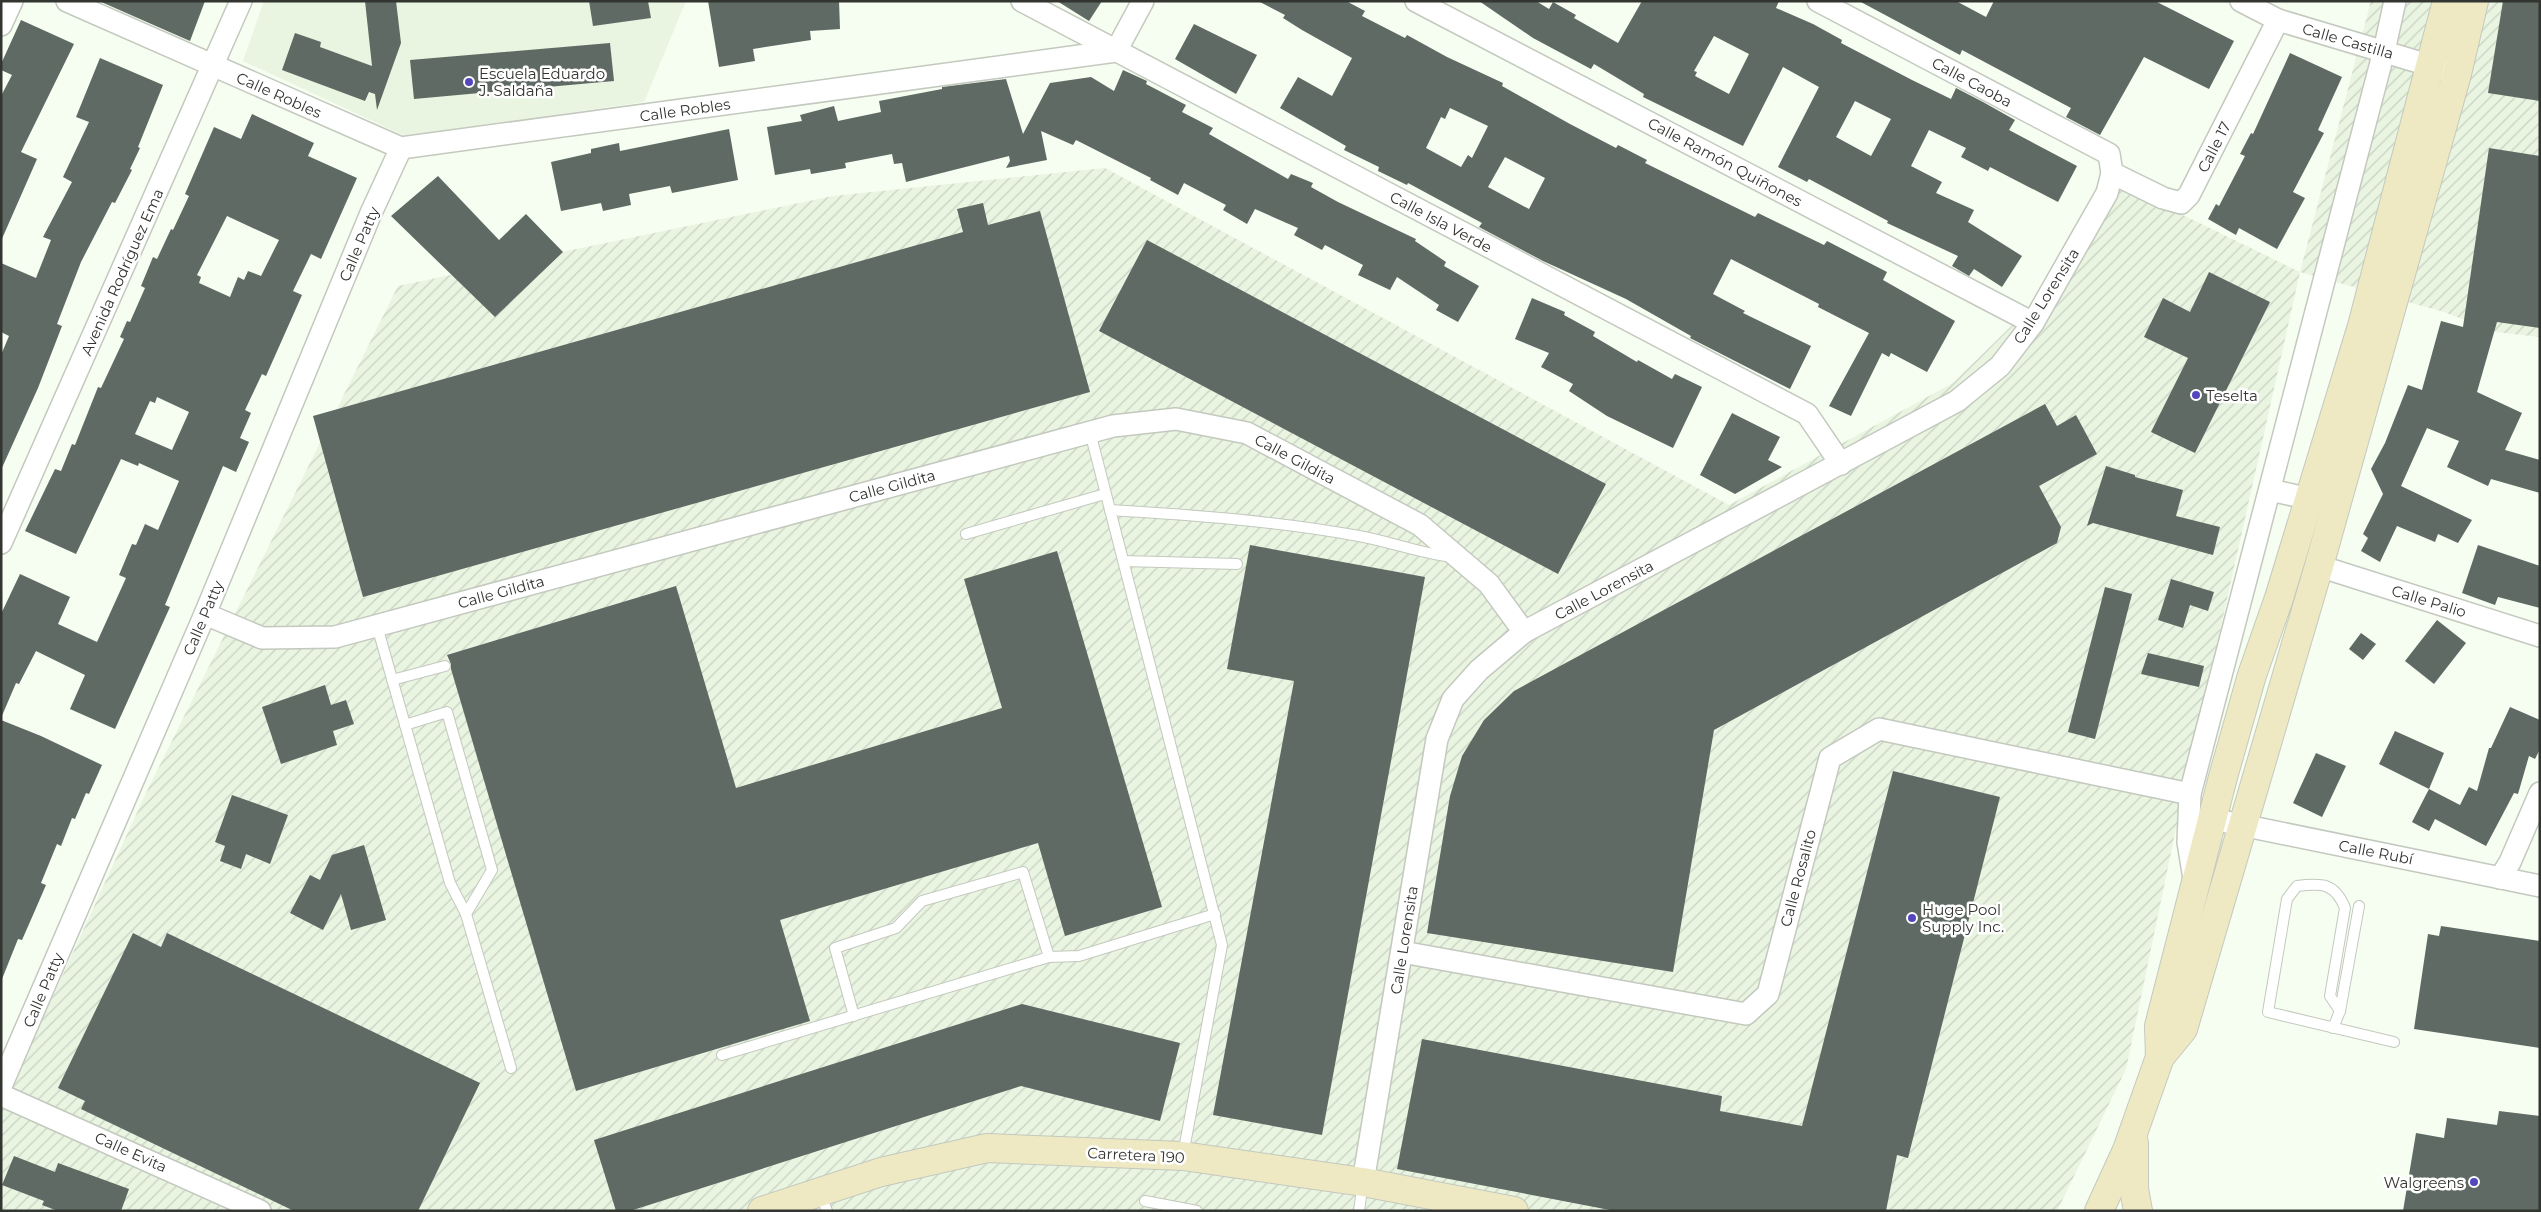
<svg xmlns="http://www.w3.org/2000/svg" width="2541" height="1212" font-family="Montserrat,sans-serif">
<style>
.built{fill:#e9f4e1}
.industrial{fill:url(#industrial-furrows)}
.building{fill:#5f6a64;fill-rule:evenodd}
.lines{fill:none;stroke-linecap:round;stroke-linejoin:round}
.lane-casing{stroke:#c3c9be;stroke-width:12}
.street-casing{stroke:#c3c9be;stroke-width:24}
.secondary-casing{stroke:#c3c9be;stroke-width:30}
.lane{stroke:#fff;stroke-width:10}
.street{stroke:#fff;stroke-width:21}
.secondary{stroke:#efe9c3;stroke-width:28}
.poi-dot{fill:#5447be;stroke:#fff;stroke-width:2}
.labels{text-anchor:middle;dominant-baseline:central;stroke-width:5;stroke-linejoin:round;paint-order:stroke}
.street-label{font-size:15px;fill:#333531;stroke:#fff}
.poi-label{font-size:15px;fill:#333531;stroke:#fff;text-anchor:start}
</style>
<defs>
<pattern id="industrial-furrows" width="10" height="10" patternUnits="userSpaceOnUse" patternTransform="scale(1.25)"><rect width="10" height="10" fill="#e9f4e1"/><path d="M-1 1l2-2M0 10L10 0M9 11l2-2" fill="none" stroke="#c8d2c2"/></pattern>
</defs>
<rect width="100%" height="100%" fill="#f6fdf1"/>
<polygon class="built" points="264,1 686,1 644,102 405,136 243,61"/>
<polygon class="industrial" points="2371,1 2540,1 2540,337 2496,332 2444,312 2300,272 2178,819 2126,1069 2057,1211 1,1211 1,1110 145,795 398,286 833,196 1105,168 1729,505 1953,383 2042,296 2105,177 2300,272"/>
<g class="building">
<polygon points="99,1 205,1 190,41"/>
<polygon points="365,1 396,1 401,43 377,110 375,94 369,92 365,101 282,70 295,33 321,42 320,47 372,66"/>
<polygon points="589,1 648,1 651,18 593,26"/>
<polygon points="708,1 839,1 840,29 810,31 811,40 753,49 755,61 719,67"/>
<polygon points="1057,1 1102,1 1089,21"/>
<path d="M1258,1h88l19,10 -3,5 43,22 2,-3 40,22 56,26 -1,3 68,38 46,24 2,-3 29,15 -2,3 110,54 3,-4 66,32 3,-4 29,15 31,16 -4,8 72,41 -28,51 -36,-19 -2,4 -7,-4 -31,63 -22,-10 40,-73 -51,-26 1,-3 -88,-45 -18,35 32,17 -2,2 68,33 -21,43 -100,-51 1,-2 -65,-37 -83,-38 -64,-34 3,-4 -74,-40 -1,2 -29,-14 1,-4 -35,-17 2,-4 -66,-38 18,-31 34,19 20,-38 -50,-28 -19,-12 2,-3zM1450,108l38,18 -16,32 -4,-3 -7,12 -35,-19 15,-31 4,2zM1505,157l40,21 -16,31 -41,-22z"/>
<path d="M1479,1h57l13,8 4,-7 23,13 -2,3 44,25 24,-42h137l-3,7 37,16 29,16 -1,3 71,37 39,19 5,-11 27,14 32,18 -6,10 68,36 -19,36 -68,-35 -2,4 -27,-14 5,-9 -37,-18 -18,36 31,16 -6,11 38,17 -6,12 54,34 -20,31 -28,-18 -5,7 -17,-10 6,-10 -71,-33 1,-2 -79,-42 -2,3 -29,-15 41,-80 -36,-20 -40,79 -100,-49 1,-3 -50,-30 -3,5 -58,-31zM1714,36l35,18 -20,40 -34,-18 2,-4 -3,-1zM1855,101l36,18 -20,37 -35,-19z"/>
<polygon points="1859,1 1956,1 1986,17 1994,1 2155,1 2234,41 2209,89 2144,57 2100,135 2066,117 2071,108 1962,50 1960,55"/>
<polygon points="2503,1 2540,1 2540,101 2488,93"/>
<polygon points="21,20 74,44 21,152 37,159 1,241 1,96 12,75 1,70 1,64"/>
<polygon points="1194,24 1257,55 1236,94 1175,59"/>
<polygon points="610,43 614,81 414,99 410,60"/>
<polygon points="2290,53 2342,77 2318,130 2324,133 2293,192 2305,198 2277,249 2239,228 2236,235 2208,219 2216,204 2219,206 2245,156 2240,154 2251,133 2253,134"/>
<polygon points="100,58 163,85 138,147 140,148 130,169 132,170 115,203 112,202 81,262 57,324 62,326 38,388 1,470 1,355 9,336 1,332 1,263 36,278 51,240 43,237 72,182 63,177 89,122 76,117"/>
<polygon points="1123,70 1147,81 1146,84 1186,105 1182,112 1213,128 1209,134 1288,179 1291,174 1313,183 1311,187 1338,202 1416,239 1415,241 1446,262 1444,266 1479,286 1458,322 1436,310 1439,305 1397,277 1390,290 1358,275 1363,265 1325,245 1322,250 1294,235 1298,228 1255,209 1247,224 1223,210 1226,205 1184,183 1178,195 1150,180 1151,178 1076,140 1073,145 1041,131 1047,160 1006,168 1010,161 1009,156 906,182 902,163 894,164 892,154 845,163 846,168 811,174 810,169 775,175 767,127 802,121 800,115 834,106 838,121 881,112 879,101 942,89 942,87 1006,79 1023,134 1050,83 1091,77 1114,91"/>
<path d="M252,114l62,29 -6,13 49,22 -36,81 -10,-5 -18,37 9,4 -36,81 -4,-2 -17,36 6,3 -11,25 9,4 -13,30 -13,-6 -58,139 5,2 -55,122 -45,-20 15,-34 -49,-24 -17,33 -3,-1 -15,35v-104l19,-40 50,23 -12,27 39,18 29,-64 -7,-3 13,-31 4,1 9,-21 13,6 21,-49 -40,-18 -1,3 -17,-7 -45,95 -51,-23 30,-62 6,2 11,-27 3,1 23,-58 3,1 23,-49 -4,-2 7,-16 3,1 15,-34 -4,-2 12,-29 4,2 14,-30 2,1 16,-34 -4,-2 29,-67 27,12zM227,216l52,24 -18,36 -13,-5 -4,9 -6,-3 -8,20 -31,-14 2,-6 -4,-2zM157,397l32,15 -17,38 -37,-16 15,-33 5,2z"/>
<polygon points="729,129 738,180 672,193 670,186 629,194 631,205 603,211 601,203 561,211 551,162 591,153 591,149 619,143 620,151"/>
<polygon points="2489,148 2540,156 2540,328 2497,322 2477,392 2522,413 2505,450 2540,460 2540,493 2491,479 2488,486 2447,467 2459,441 2427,428 2401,486 2472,520 2458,543 2438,534 2435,542 2397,526 2380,562 2361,551 2368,538 2363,534 2383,494 2371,469 2385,443 2408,385 2422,390 2441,321 2463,327"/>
<polygon points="438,176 499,240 526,214 563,252 495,317 391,216"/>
<polygon points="983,203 988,225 1040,211 1090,392 363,597 313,416 963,232 957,209"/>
<polygon points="1147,240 1606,484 1558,574 1099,331"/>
<polygon points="2209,272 2270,302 2195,453 2151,432 2188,358 2144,337 2163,298 2190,312"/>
<polygon points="1532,298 1565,312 1564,315 1595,332 1593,336 1637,362 1638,360 1672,379 1675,374 1702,387 1673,448 1607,416 1569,391 1573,384 1541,367 1549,353 1515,339"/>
<polygon points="2045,404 2057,426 2076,415 2097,454 2039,486 2061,527 2057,543 1714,730 1673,972 1427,933 1450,796 1462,756 1484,720 1514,691"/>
<polygon points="1732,413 1780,437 1768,460 1782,467 1735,494 1700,475"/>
<polygon points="2106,466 2135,475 2135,477 2183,490 2176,516 2220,527 2213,555 2093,523 2087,526"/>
<polygon points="1250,545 1425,577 1322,1135 1213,1115 1294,681 1227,669"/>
<polygon points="2478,545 2540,566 2540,608 2498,597 2495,605 2462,593"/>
<polygon points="1057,551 1162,907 1065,936 1038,843 780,920 810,1021 576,1091 451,669 451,664 447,655 676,586 736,788 1002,708 964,579"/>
<polygon points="2171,579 2214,592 2208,611 2190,605 2183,628 2158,620"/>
<polygon points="2105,587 2132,594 2095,739 2068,732"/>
<polygon points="2437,620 2466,643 2434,684 2405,661"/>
<polygon points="2361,633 2376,644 2363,660 2349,649"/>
<polygon points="2148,653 2204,666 2199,687 2141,674"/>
<polygon points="325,685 331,705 346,700 354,724 333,731 337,745 281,764 262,707"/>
<polygon points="2510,707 2540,720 2540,749 2535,759 2529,756 2518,794 2514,793 2486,846 2435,819 2429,831 2412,822 2429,789 2460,805 2469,787 2477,791 2489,748 2491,748"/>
<polygon points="1,720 41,736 102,765 89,794 86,793 75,819 72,818 61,846 57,844 41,883 46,885 33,915 22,940 18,939 2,979"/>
<polygon points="2395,731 2444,753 2429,789 2379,764"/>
<polygon points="2316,753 2346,766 2322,817 2293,803"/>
<polygon points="1893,771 2000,797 1908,1158 1897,1155 1886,1211 1615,1211 1397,1169 1422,1039 1722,1096 1720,1111 1802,1126"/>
<polygon points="232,795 288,815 270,864 246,854 241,869 220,861 225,846 215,842"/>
<polygon points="364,845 386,920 351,930 341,894 323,930 290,913 310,875 320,880 332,855"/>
<polygon points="2441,926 2540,941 2540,1048 2414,1029 2428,934 2439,936"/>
<polygon points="133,933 161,947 167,933 480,1083 418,1211 294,1211 81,1109 85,1101 58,1088"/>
<polygon points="1022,1004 1180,1043 1160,1121 1021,1086 630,1211 616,1211 594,1140"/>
<polygon points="2499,1111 2540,1116 2540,1211 2403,1211 2416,1133 2444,1138 2447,1118 2497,1125"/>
<polygon points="14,1156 55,1172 58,1163 129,1189 121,1211 58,1211 42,1205 44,1201 2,1185"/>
</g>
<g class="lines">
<g class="lane-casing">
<g id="lane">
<polyline points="1090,432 1222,945 1183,1155"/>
<path d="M1110,510c83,5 167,11 249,26 32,6 61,17 93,21"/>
<polyline points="966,534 1105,494"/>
<polyline points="1123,561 1237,564"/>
<polyline points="377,626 450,883 466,914 511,1068"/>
<polyline points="392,680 445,666"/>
<polyline points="405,725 447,712 492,870 466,914"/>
<path d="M2340,1011l-10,-15 15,-88c-10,-25 -23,-25 -48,-22l-10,13 -19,113 126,30"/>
<polyline points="854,1016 835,948 896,928 922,901 1023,872 1049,957 1079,956 1215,914"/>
<polyline points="2333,1028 2340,1011 2359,906"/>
<polyline points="722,1055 1049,957"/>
<polyline points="820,1193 827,1211"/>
<polyline points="1145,1201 1197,1211"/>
<polyline points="1359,1211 1363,1182"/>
</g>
</g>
<g class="street-casing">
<g id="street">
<polyline points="67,1 401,148 1116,51 1143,1"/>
<polyline points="1022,1 1807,414 1841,464"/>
<polyline points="1416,1 2033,323"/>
<polyline points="2241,1 2278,20 2445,70"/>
<polyline points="1,25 12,1"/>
<polyline points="2112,173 2163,198 2181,203 2189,195 2278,20"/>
<polyline points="2270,490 2310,499"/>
<polyline points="1,543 241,1"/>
<polyline points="2319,566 2540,636"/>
<polyline points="205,614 262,638 335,637 1113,426 1176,419 1247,433 1420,525 1489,584 1524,632"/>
<polyline points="2212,819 2540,886"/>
<polyline points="2500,878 2510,862 2540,793"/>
<path d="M2194,879l-6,-37 2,-48c65,-247 128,-495 194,-743l11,-50"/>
<polyline points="1402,952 1746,1014 1768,994 1830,758 1879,729 2190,794"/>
<polyline points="1,1086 205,614 371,213 401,148"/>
<polyline points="1,1095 260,1211"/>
<polyline points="1363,1182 1437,739 1453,699 1479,670 1524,632 1957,401 2000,366 2033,323 2107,193 2112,173 2109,154 1818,1"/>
</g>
</g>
<g class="secondary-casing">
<g id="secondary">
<polyline points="2160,1057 2159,1026 2223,777 2252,675 2279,598 2362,326 2447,1"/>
<polyline points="2134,1143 2134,1189 2138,1211"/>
<polyline points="762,1211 881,1172 987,1148 1183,1156 1363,1182 1514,1211"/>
<polyline points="2099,1211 2127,1150 2160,1057 2183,1029 2319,566 2457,74 2474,1"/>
</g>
</g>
<use href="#lane" class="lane"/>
<use href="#street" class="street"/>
<use href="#secondary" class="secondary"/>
</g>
<g class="poi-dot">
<circle cx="469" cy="82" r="5"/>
<circle cx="2196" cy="395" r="5"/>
<circle cx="1912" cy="918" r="5"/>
<circle cx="2474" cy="1182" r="5"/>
</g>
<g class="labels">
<g class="street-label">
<text transform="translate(2348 41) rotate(16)">Calle Castilla</text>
<text transform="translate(1972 82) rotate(28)">Calle Caoba</text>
<text transform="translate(279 95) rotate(24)">Calle Robles</text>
<text transform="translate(685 110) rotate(-8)">Calle Robles</text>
<text transform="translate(2214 147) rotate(-63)">Calle 17</text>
<text transform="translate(1725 162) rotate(28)">Calle Ramón Quiñones</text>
<text transform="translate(1441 222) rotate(28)">Calle Isla Verde</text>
<text transform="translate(359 244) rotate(-67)">Calle Patty</text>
<text transform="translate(122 272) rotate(-66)">Avenida Rodríguez Ema</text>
<text transform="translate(2046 296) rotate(-58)">Calle Lorensita</text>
<text transform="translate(1295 459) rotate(28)">Calle Gildita</text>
<text transform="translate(892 486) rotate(-15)">Calle Gildita</text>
<text transform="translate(1604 590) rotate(-28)">Calle Lorensita</text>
<text transform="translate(501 592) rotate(-15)">Calle Gildita</text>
<text transform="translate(2429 601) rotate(17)">Calle Palio</text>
<text transform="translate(203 618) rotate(-67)">Calle Patty</text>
<text transform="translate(2376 852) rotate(11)">Calle Rubí</text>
<text transform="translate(1798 878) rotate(-75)">Calle Rosalito</text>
<text transform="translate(1404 940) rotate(-81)">Calle Lorensita</text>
<text transform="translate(43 990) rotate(-67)">Calle Patty</text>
<text transform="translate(131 1152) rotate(24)">Calle Evita</text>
<text transform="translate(1136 1155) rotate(3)">Carretera 190</text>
</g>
<g class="poi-label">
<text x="479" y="73">Escuela Eduardo<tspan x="479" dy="17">J. Saldaña</tspan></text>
<text x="2206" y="395">Teselta</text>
<text x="1922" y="909">Huge Pool<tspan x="1922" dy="17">Supply Inc.</tspan></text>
<text x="2464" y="1182" text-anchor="end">Walgreens</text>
</g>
</g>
<rect width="2541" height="1212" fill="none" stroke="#333531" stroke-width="5"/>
</svg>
